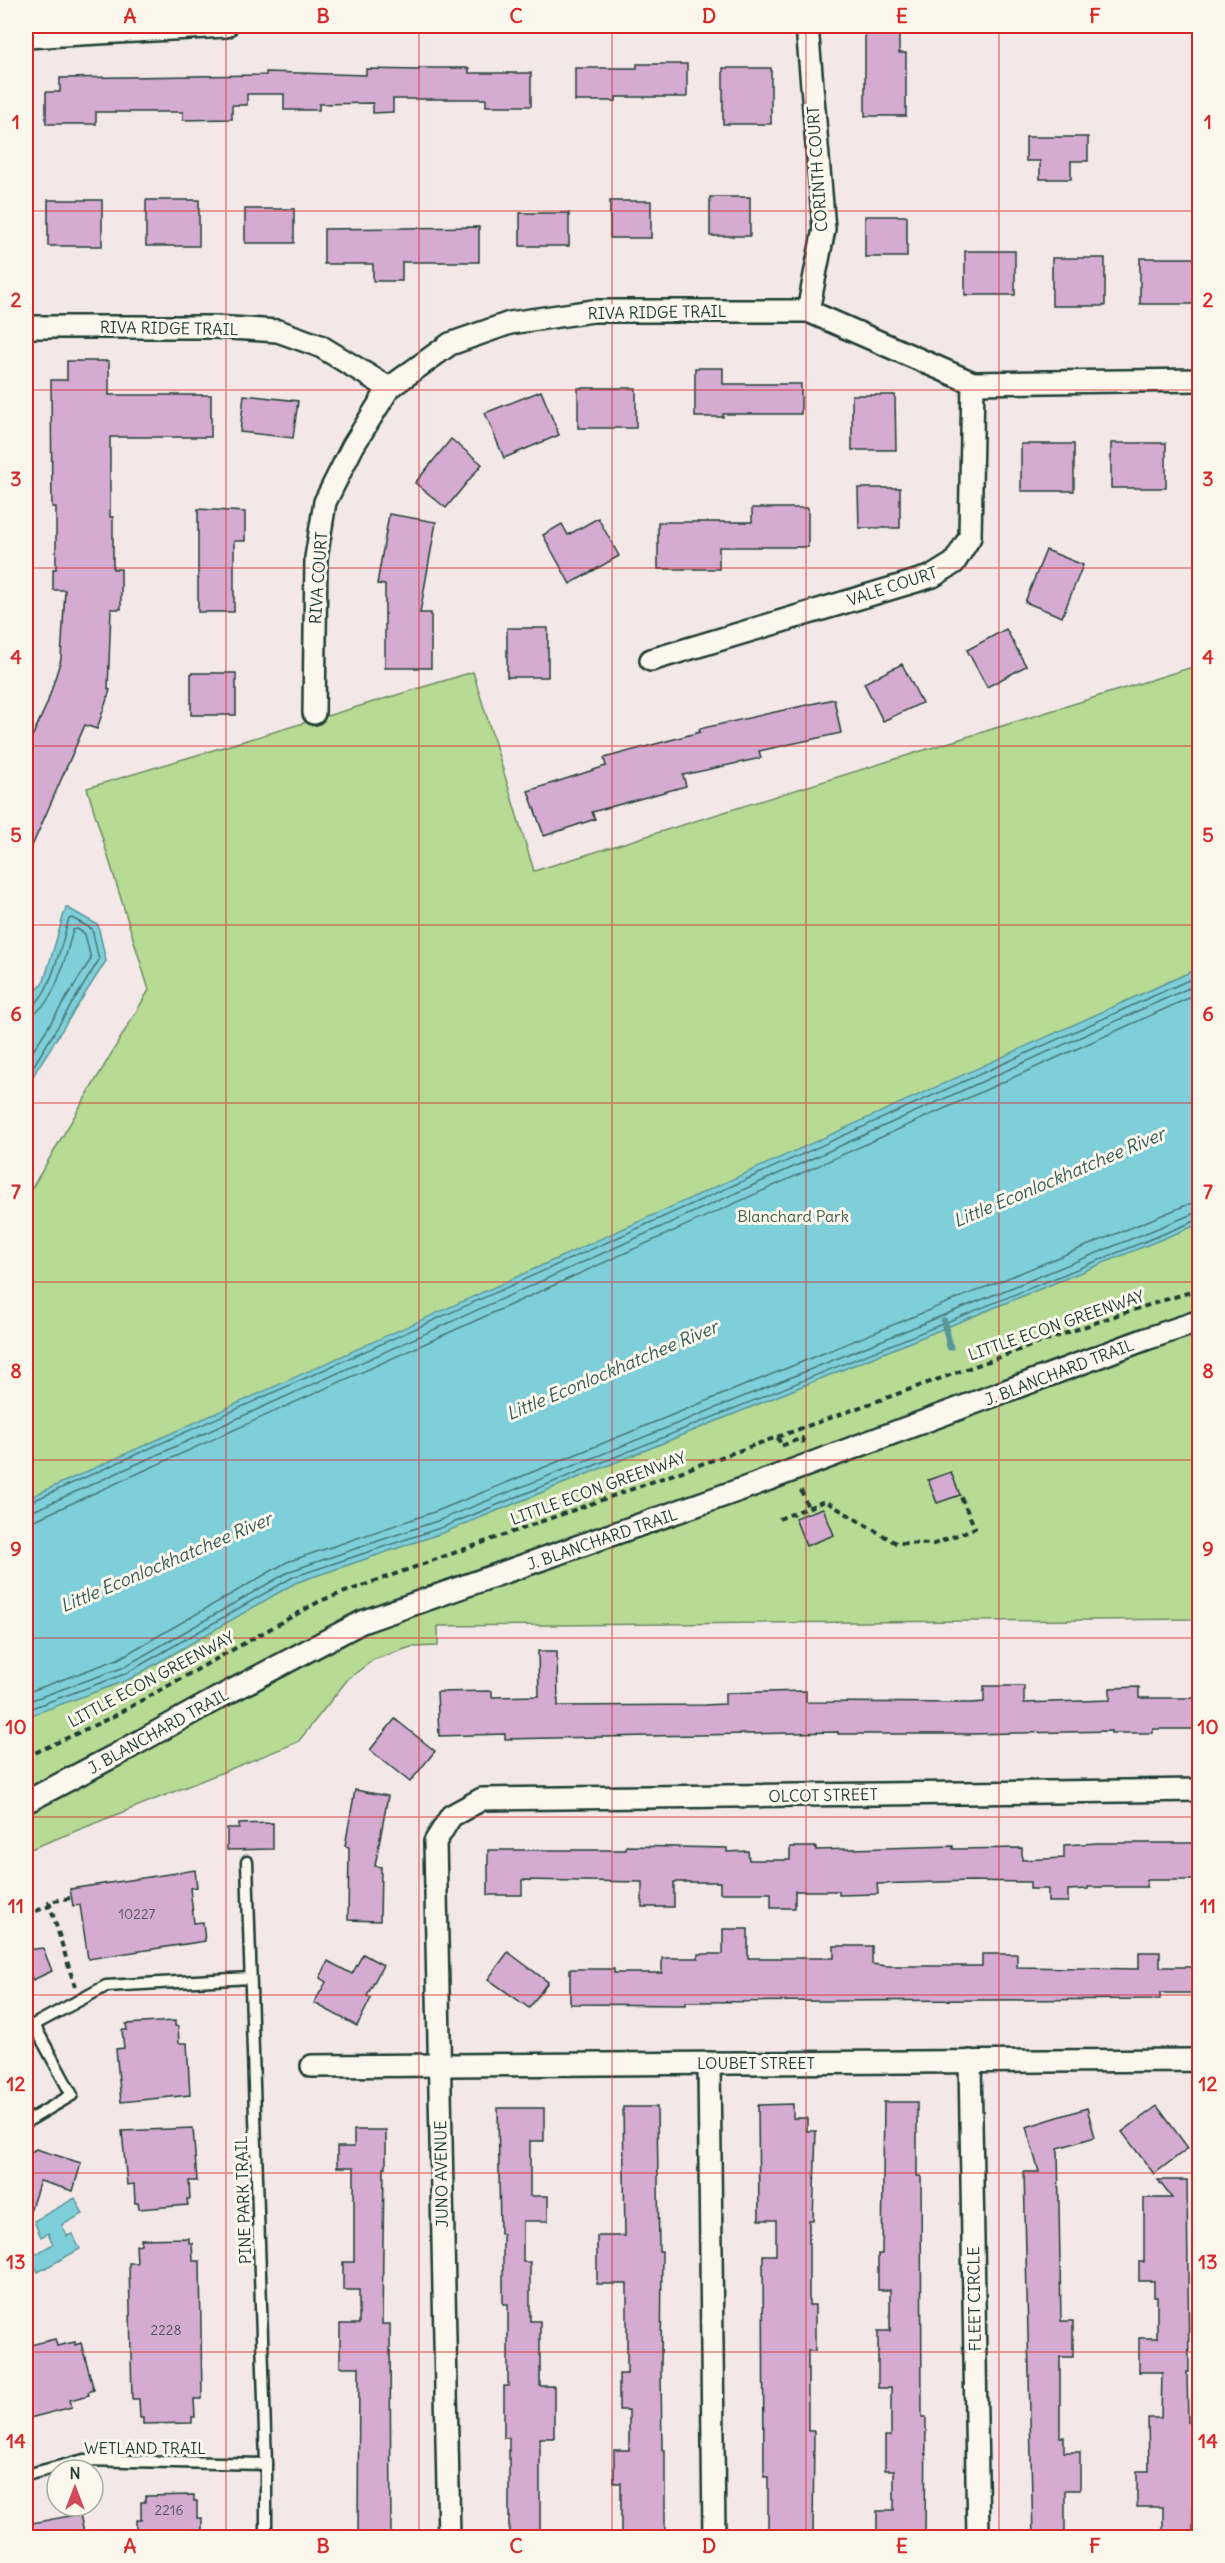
<svg xmlns="http://www.w3.org/2000/svg" width="1225" height="2563" font-family="Delius,sans-serif">
<style>
.green{fill:#b7da94;stroke:#6b8c64;stroke-width:1.5}
.water{fill:#7fcfda;stroke:#599598;stroke-width:1.5}
.lines{fill:none;stroke-linecap:round;stroke-linejoin:round}
.shore{stroke:#457776;stroke-width:1.5}
.stream{stroke:#599598;stroke-width:7}
.building{fill:#d5abd1;stroke:#1f3d34;stroke-width:1.5}
.service-casing{stroke:#1f3d34;stroke-width:15}
.minor-casing{stroke:#1f3d34;stroke-width:26}
.path{stroke:#1f3d34;stroke-width:4;stroke-dasharray:6 4.5;stroke-linecap:butt}
.service{stroke:#fbf7ec;stroke-width:10}
.minor{stroke:#fbf7ec;stroke-width:21}
.grid{fill:none;stroke:#d62828;stroke-width:1.5;stroke-opacity:0.55}
.labels{text-anchor:middle;dominant-baseline:central;stroke-width:6;stroke-linejoin:round;paint-order:stroke}
.number-label{font-size:14px;fill:#4c585b}
.street-label{font-size:16px;fill:#1f3d34;stroke:#fbf7ec}
.park-label{font-size:16px;fill:#3d5c47;stroke:#fbf7ec}
.water-label{font-size:18px;font-style:italic;fill:#325a55;stroke:#fbf7ec}
.neatline{fill:none;stroke:#d62828;stroke-width:2}
.grid-label{font-size:20px;text-anchor:middle;font-weight:bold;fill:#d62828}
</style>
<rect width="100%" height="100%" fill="#f3e8e7"/>
<filter id="ink" filterUnits="userSpaceOnUse"><feTurbulence type="fractalNoise" baseFrequency=".0167" numOctaves="2"/><feDisplacementMap in="SourceGraphic" scale="12" xChannelSelector="R" yChannelSelector="G"/><feConvolveMatrix kernelMatrix="1 2 1 2 8 2 1 2 1" color-interpolation-filters="sRGB"/></filter>
<g filter="url(#ink)">
<polygon class="green" points="1199,665 1199,1619 438,1626 438,1646 411,1647 373,1660 348,1679 298,1742 26,1851 26,1198 149,990 87,788 473,672 534,871"/>
<g class="water">
<polygon points="66,907 98,925 106,961 37,1069 26,1091 26,1005 44,981"/>
<polygon points="1199,968 1199,1224 445,1532 295,1583 128,1680 26,1717 26,1499"/>
<polygon points="75,2198 83,2214 62,2225 67,2236 72,2234 80,2249 38,2272 31,2257 53,2244 48,2233 41,2237 34,2221"/>
</g>
<g class="lines">
<g class="shore">
<path d="M26,1008c24,-3 36,-69 43,-89l3,-1 20,11 7,31 -73,118"/>
<path d="M26,1015c29,-2 40,-62 47,-85l4,-1 8,5 6,25 -65,103"/>
<polyline points="26,1504 1200,975"/>
<polyline points="26,1512 33,1511 1200,983"/>
<polyline points="26,1521 37,1519 1200,993"/>
<polyline points="26,1693 118,1659 287,1562 437,1511 1189,1204 1200,1202"/>
<polyline points="26,1702 122,1668 290,1571 440,1520 1200,1211"/>
<polyline points="26,1710 125,1674 293,1577 443,1527 1200,1219"/>
</g>
<polyline class="stream" points="944,1321 950,1347"/>
</g>
<g class="building">
<polygon points="865,26 899,26 899,53 906,53 906,116 865,116"/>
<polygon points="637,64 687,64 687,97 616,97 616,101 575,101 575,68 637,68"/>
<polygon points="419,68 469,68 469,73 531,73 531,106 486,106 486,99 393,99 393,112 373,113 373,103 319,104 319,110 284,110 284,94 247,94 247,105 232,105 232,119 183,120 183,112 96,112 96,124 46,124 46,92 60,92 60,78 266,75 266,72 366,75 366,69 419,70"/>
<rect x="723" y="68" width="48" height="56"/>
<polygon points="1026,137 1088,137 1088,161 1071,161 1071,179 1040,179 1040,161 1026,161"/>
<rect x="710" y="197" width="40" height="39"/>
<rect x="48" y="200" width="54" height="46"/>
<rect x="146" y="200" width="53" height="46"/>
<rect x="610" y="201" width="41" height="37"/>
<rect x="245" y="209" width="49" height="34"/>
<rect x="520" y="213" width="49" height="33"/>
<rect x="865" y="216" width="42" height="41"/>
<polygon points="479,227 479,262 402,262 402,281 373,281 373,264 324,264 324,229"/>
<rect x="965" y="251" width="50" height="44"/>
<rect x="1052" y="258" width="53" height="48"/>
<rect x="1140" y="258" width="54" height="46"/>
<polygon points="67,361 109,361 109,395 211,395 211,437 110,437 110,517 113,517 113,569 121,569 121,609 111,609 108,689 110,690 97,729 85,725 26,860 26,738 30,741 47,704 61,659 65,590 53,590 53,569 56,569 56,507 52,507 51,380 67,380"/>
<polygon points="695,368 723,368 723,384 801,384 801,414 723,414 723,417 695,417"/>
<rect x="578" y="388" width="58" height="40"/>
<polygon points="541,391 559,435 504,458 485,413"/>
<polygon points="244,395 298,401 293,438 240,432"/>
<polygon points="852,395 895,395 896,450 852,450"/>
<polygon points="451,439 482,464 446,508 415,483"/>
<rect x="1111" y="443" width="55" height="45"/>
<rect x="1021" y="444" width="53" height="47"/>
<polygon points="858,488 900,488 900,528 859,528"/>
<polygon points="752,508 808,508 808,547 719,547 719,569 658,569 658,522 752,522"/>
<polygon points="198,509 245,512 245,541 234,541 234,612 198,612"/>
<polygon points="389,514 436,522 420,613 431,613 431,668 385,668 385,585 377,584"/>
<polygon points="598,518 619,556 570,584 543,535 562,524 568,535"/>
<polygon points="1046,550 1083,565 1062,617 1025,602"/>
<rect x="507" y="628" width="41" height="49"/>
<polygon points="1006,629 1026,666 987,687 967,650"/>
<polygon points="902,664 922,703 883,721 864,683"/>
<rect x="191" y="673" width="45" height="42"/>
<polygon points="834,699 841,733 759,751 761,758 683,775 686,786 592,812 595,819 544,836 528,791 606,766 604,758 700,732 699,729"/>
<polygon points="951,1472 960,1495 937,1503 928,1480"/>
<polygon points="823,1508 834,1535 806,1546 795,1518"/>
<polygon points="538,1651 557,1651 558,1706 705,1705 725,1704 725,1693 806,1691 806,1702 972,1703 984,1702 984,1686 1024,1686 1024,1703 1110,1700 1110,1688 1139,1687 1139,1698 1200,1698 1200,1729 1153,1729 1153,1733 1111,1733 1111,1731 972,1734 838,1734 838,1732 505,1739 505,1734 439,1736 437,1692 492,1691 492,1697 539,1696"/>
<polygon points="395,1719 435,1751 410,1782 370,1750"/>
<polygon points="355,1790 388,1796 375,1866 381,1867 380,1921 348,1920 349,1847 345,1846"/>
<polygon points="273,1823 273,1849 227,1850 227,1828 239,1828 239,1824"/>
<polygon points="1098,1843 1200,1843 1200,1880 1147,1880 1147,1887 1088,1887 1088,1889 1068,1890 1068,1902 1048,1902 1048,1889 1030,1889 1030,1882 970,1881 877,1884 878,1894 839,1895 839,1891 795,1891 795,1908 771,1908 771,1893 720,1893 720,1882 674,1882 674,1907 642,1907 642,1882 522,1880 522,1895 488,1895 488,1850 626,1850 626,1846 727,1848 727,1852 748,1851 749,1860 790,1860 790,1847 816,1847 816,1850 953,1846 953,1849 1022,1848 1022,1860 1064,1858 1064,1845"/>
<polygon points="195,1870 197,1887 190,1888 194,1923 203,1922 205,1941 88,1959 80,1905 73,1906 70,1889"/>
<polygon points="723,1929 748,1929 748,1958 834,1958 834,1946 872,1946 872,1964 886,1966 982,1966 982,1954 1017,1954 1017,1967 1139,1969 1139,1952 1160,1952 1160,1967 1200,1967 1200,1993 1160,1993 1160,1999 686,2002 686,2005 570,2004 570,1969 614,1969 614,1973 662,1973 662,1958 698,1958 698,1954 723,1954"/>
<polygon points="43,1948 52,1971 33,1980 30,1974 26,1975 26,1950"/>
<polygon points="508,1952 548,1982 529,2008 488,1979"/>
<polygon points="363,1954 383,1965 367,1996 371,1998 357,2026 314,2003 326,1982 320,1978 328,1961 352,1974"/>
<polygon points="175,2021 175,2026 178,2026 179,2043 187,2043 190,2095 121,2102 116,2049 124,2048 122,2030 127,2030 126,2024"/>
<polygon points="884,2102 917,2102 917,2176 921,2176 922,2417 926,2417 925,2538 877,2538 877,2511 894,2511 894,2470 885,2470 885,2436 891,2436 891,2388 878,2388 878,2331 890,2331 890,2290 878,2290 878,2254 882,2254"/>
<polygon points="793,2104 793,2118 807,2118 807,2131 816,2131 813,2220 809,2220 809,2305 815,2305 815,2351 808,2351 808,2431 814,2431 813,2538 768,2538 768,2477 764,2477 763,2255 776,2255 776,2220 759,2220 758,2105"/>
<polygon points="1157,2106 1188,2148 1154,2174 1122,2132"/>
<polygon points="623,2107 657,2107 659,2251 662,2251 661,2374 662,2450 665,2450 665,2538 621,2538 621,2483 614,2483 614,2450 629,2450 629,2410 619,2410 619,2374 627,2374 627,2284 597,2284 597,2236 625,2236"/>
<polygon points="498,2108 544,2108 544,2141 530,2141 530,2196 548,2196 548,2221 523,2221 523,2262 530,2262 530,2321 540,2321 540,2386 554,2386 554,2438 540,2438 540,2538 509,2538 509,2438 504,2438 504,2386 508,2386 508,2304 503,2304 503,2234 500,2234"/>
<polygon points="1087,2108 1095,2137 1058,2148 1061,2321 1073,2321 1073,2357 1060,2357 1060,2437 1064,2437 1064,2452 1080,2452 1080,2490 1065,2490 1065,2538 1033,2538 1024,2172 1039,2172 1026,2127"/>
<polygon points="193,2128 197,2181 189,2181 190,2199 187,2199 188,2205 139,2209 138,2203 135,2203 134,2184 127,2185 122,2131"/>
<polygon points="354,2130 386,2130 386,2167 384,2167 382,2324 390,2324 391,2538 358,2538 359,2367 340,2367 340,2324 359,2324 359,2290 343,2290 343,2262 354,2262 354,2167 337,2167 337,2147 354,2147"/>
<polygon points="36,2149 81,2163 73,2191 40,2181 29,2214 26,2214 26,2155"/>
<polygon points="1158,2180 1187,2180 1189,2372 1187,2372 1188,2422 1193,2422 1193,2538 1163,2538 1163,2507 1137,2507 1137,2471 1149,2471 1148,2418 1161,2418 1162,2372 1139,2372 1139,2338 1157,2338 1157,2297 1154,2297 1154,2281 1139,2281 1139,2262 1144,2262 1144,2198 1172,2198"/>
<polygon points="189,2238 189,2243 192,2243 193,2261 200,2261 202,2399 194,2399 195,2417 192,2417 192,2423 143,2424 143,2418 140,2418 139,2399 132,2399 129,2263 137,2263 136,2245 141,2244 141,2239"/>
<polygon points="55,2339 57,2346 75,2342 75,2345 81,2343 94,2390 88,2392 89,2395 70,2400 72,2407 26,2419 26,2346"/>
<polygon points="194,2495 194,2501 197,2501 197,2518 202,2518 202,2536 136,2538 136,2520 141,2520 141,2502 145,2502 145,2496"/>
<polygon points="80,2514 85,2538 26,2538 26,2524"/>
</g>
<g class="lines">
<g class="service-casing">
<g id="service">
<polyline points="247,1862 266,2464 266,2538"/>
<polyline points="26,2029 106,1986 250,1978"/>
<polyline points="26,2122 72,2095 34,2025"/>
<polyline points="26,2475 84,2460 266,2464"/>
</g>
</g>
<g class="minor-casing">
<g id="minor">
<polyline points="807,26 824,229 808,311"/>
<polyline points="26,37 226,26"/>
<polyline points="26,327 214,327 278,331 320,346 389,388"/>
<polyline points="651,660 933,576 954,563 970,537 973,383"/>
<polyline points="314,713 316,558 325,502 353,446 389,388 450,344 510,323 593,311 808,311 973,383 1200,380"/>
<polyline points="26,1802 114,1756 218,1698 362,1622 745,1488 1146,1339 1200,1321"/>
<polyline points="970,2061 978,2538"/>
<polyline points="709,2063 714,2538"/>
<polyline points="312,2066 1191,2060 1200,2064"/>
<polyline points="449,2538 435,1842 451,1816 482,1799 1200,1790"/>
</g>
</g>
<g class="path">
<polyline points="778,1437 781,1446 802,1438 804,1444"/>
<polyline points="801,1490 808,1508"/>
<polyline points="779,1519 825,1501 896,1543 934,1544 975,1528 960,1495"/>
<polyline points="26,1757 112,1717 320,1601 1117,1315 1200,1289"/>
<polyline points="70,1898 49,1902 75,1987"/>
<polyline points="36,1911 50,1906"/>
</g>
<use href="#service" class="service"/>
<use href="#minor" class="minor"/>
</g>
</g>
<path class="grid" d="M226,26v2512M419,26v2512M612,26v2512M806,26v2512M999,26v2512M26,211h1174M26,390h1174M26,568h1174M26,746h1174M26,925h1174M26,1103h1174M26,1282h1174M26,1460h1174M26,1638h1174M26,1817h1174M26,1995h1174M26,2173h1174M26,2352h1174"/>
<g class="labels">
<g class="number-label">
<text x="137" y="1914">10227</text>
<text x="166" y="2330">2228</text>
<text x="169" y="2510">2216</text>
</g>
<g class="street-label">
<text transform="translate(817 169) rotate(-94)">CORINTH COURT</text>
<text transform="translate(657 312) rotate(-1)">RIVA RIDGE TRAIL</text>
<text transform="translate(169 328) rotate(1)">RIVA RIDGE TRAIL</text>
<text transform="translate(318 578) rotate(-86)">RIVA COURT</text>
<text transform="translate(892 586) rotate(-18)">VALE COURT</text>
<text transform="translate(1056 1325) rotate(-19)">LITTLE ECON GREENWAY</text>
<text transform="translate(1059 1372) rotate(-21)">J. BLANCHARD TRAIL</text>
<text transform="translate(598 1488) rotate(-20)">LITTLE ECON GREENWAY</text>
<text transform="translate(602 1539) rotate(-19)">J. BLANCHARD TRAIL</text>
<text transform="translate(151 1679) rotate(-28)">LITTLE ECON GREENWAY</text>
<text transform="translate(158 1731) rotate(-29)">J. BLANCHARD TRAIL</text>
<text transform="translate(823 1795) rotate(-1)">OLCOT STREET</text>
<text x="756" y="2063">LOUBET STREET</text>
<text transform="translate(441 2174) rotate(-91)">JUNO AVENUE</text>
<text transform="translate(243 2200) rotate(-92)">PINE PARK TRAIL</text>
<text transform="translate(974 2299) rotate(-91)">FLEET CIRCLE</text>
<text x="145" y="2448">WETLAND TRAIL</text>
</g>
<g class="park-label">
<text x="793" y="1216">Blanchard Park</text>
</g>
<g class="water-label">
<text transform="translate(1059 1177) rotate(-23)">Little Econlockhatchee River</text>
<text transform="translate(612 1370) rotate(-23)">Little Econlockhatchee River</text>
<text transform="translate(166 1562) rotate(-23)">Little Econlockhatchee River</text>
</g>
</g>
<rect width="1225" height="2563" fill="none" stroke="#fbf7ec" stroke-width="66"/>
<g transform="translate(75 2488)"><circle r="28" fill="#fbf7ec" stroke="#a3ada2" stroke-width="1.5"/>
<path d="M0-4.5L10 22L0 15L-10 22Z" fill="#d1495b"/>
<text y="-9" font-size="16" font-weight="bold" text-anchor="middle" fill="#1f3d34">N</text>
</g>
<rect x="33" y="33" width="1159" height="2497" class="neatline"/>
<g class="grid-label">
<text x="130" y="23">A</text>
<text x="323" y="23">B</text>
<text x="516" y="23">C</text>
<text x="709" y="23">D</text>
<text x="902" y="23">E</text>
<text x="1095" y="23">F</text>
<text x="16" y="129">1</text>
<text x="1208" y="129">1</text>
<text x="16" y="307">2</text>
<text x="1208" y="307">2</text>
<text x="16" y="486">3</text>
<text x="1208" y="486">3</text>
<text x="16" y="664">4</text>
<text x="1208" y="664">4</text>
<text x="16" y="842">5</text>
<text x="1208" y="842">5</text>
<text x="16" y="1021">6</text>
<text x="1208" y="1021">6</text>
<text x="16" y="1199">7</text>
<text x="1208" y="1199">7</text>
<text x="16" y="1378">8</text>
<text x="1208" y="1378">8</text>
<text x="16" y="1556">9</text>
<text x="1208" y="1556">9</text>
<text x="16" y="1734">10</text>
<text x="1208" y="1734">10</text>
<text x="16" y="1913">11</text>
<text x="1208" y="1913">11</text>
<text x="16" y="2091">12</text>
<text x="1208" y="2091">12</text>
<text x="16" y="2269">13</text>
<text x="1208" y="2269">13</text>
<text x="16" y="2448">14</text>
<text x="1208" y="2448">14</text>
<text x="130" y="2553">A</text>
<text x="323" y="2553">B</text>
<text x="516" y="2553">C</text>
<text x="709" y="2553">D</text>
<text x="902" y="2553">E</text>
<text x="1095" y="2553">F</text>
</g>
</svg>
